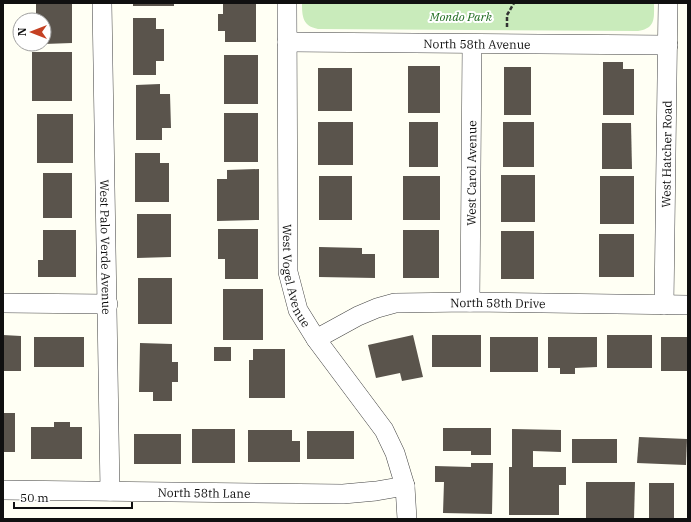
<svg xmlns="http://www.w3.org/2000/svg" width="691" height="522" font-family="'IBM Plex Serif',serif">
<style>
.green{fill:#c9ebbb}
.building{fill:#5a544c}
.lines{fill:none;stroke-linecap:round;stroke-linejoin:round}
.street-casing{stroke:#434343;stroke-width:20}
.path{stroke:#323232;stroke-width:2.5;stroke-dasharray:4 2;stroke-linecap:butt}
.street{stroke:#fff;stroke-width:19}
.labels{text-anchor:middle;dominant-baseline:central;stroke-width:4;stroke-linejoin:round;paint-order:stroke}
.park-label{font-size:12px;font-style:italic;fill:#1e6b1f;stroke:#fff}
.street-label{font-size:12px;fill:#101010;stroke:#fff}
</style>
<rect width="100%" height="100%" fill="#fffff4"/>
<path class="green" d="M302,3h352c0,15 2,25 -16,28l-320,-2c-15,-3 -16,-12 -16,-26z"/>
<g class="building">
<polygon points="36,3 72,3 72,43 44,44 44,20 36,20"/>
<rect x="133" y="3" width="41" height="3"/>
<polygon points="223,3 256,3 256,42 225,42 225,31 218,31 218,14 223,14"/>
<polygon points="133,18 156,18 156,29 164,29 164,61 156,61 156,75 133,75"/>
<rect x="32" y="52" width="40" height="49"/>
<rect x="224" y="55" width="34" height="49"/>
<polygon points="603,62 623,62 623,69 634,69 634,115 603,115"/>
<rect x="408" y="66" width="32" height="47"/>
<rect x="504" y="67" width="27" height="48"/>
<rect x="318" y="68" width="34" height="43"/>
<polygon points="160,84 160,94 170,94 171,128 162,128 162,140 136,140 136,85"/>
<rect x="224" y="113" width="34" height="49"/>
<rect x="37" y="114" width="36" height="49"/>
<rect x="318" y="122" width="35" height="43"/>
<rect x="409" y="122" width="29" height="45"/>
<rect x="503" y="122" width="31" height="45"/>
<polygon points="602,123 631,123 632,169 602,169"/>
<polygon points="135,153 160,153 160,163 169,163 169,202 135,202"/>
<polygon points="259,169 259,220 217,221 217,179 227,179 227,170"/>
<rect x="43" y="173" width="29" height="45"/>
<rect x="501" y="175" width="34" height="47"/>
<rect x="319" y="176" width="33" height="44"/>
<rect x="403" y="176" width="37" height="44"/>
<rect x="600" y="176" width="34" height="48"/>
<polygon points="137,214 171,214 171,257 137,258"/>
<polygon points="218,229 258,229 258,279 225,279 225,259 218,259"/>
<polygon points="43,230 76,230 76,277 38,277 38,260 43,260"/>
<rect x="403" y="230" width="36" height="48"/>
<rect x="501" y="231" width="33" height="48"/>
<rect x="599" y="234" width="35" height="43"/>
<polygon points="319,247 362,248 362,254 375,254 375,278 319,277"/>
<rect x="138" y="278" width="34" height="46"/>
<rect x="223" y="289" width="40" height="51"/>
<polygon points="3,335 21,336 21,371 3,371"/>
<polygon points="413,335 423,377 402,381 400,373 376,378 368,345"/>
<rect x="432" y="335" width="49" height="32"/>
<rect x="607" y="335" width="45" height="33"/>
<rect x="34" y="337" width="50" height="30"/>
<rect x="490" y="337" width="48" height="35"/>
<polygon points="548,337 597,337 597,367 575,368 575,374 560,374 560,368 548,368"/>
<rect x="661" y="337" width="27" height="34"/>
<polygon points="140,343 172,344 172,362 178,362 178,382 172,382 172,401 153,401 153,392 139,392"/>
<rect x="214" y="347" width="17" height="14"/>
<polygon points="253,349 285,349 285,398 249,398 249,360 253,360"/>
<rect x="3" y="413" width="12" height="39"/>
<polygon points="54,422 70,422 70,427 82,427 82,459 31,459 31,427 54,427"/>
<polygon points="443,428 491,428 491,455 471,455 471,451 443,451"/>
<rect x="192" y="429" width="43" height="34"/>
<polygon points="512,429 561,430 561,452 533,451 533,467 566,467 566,485 559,485 559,515 509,515 509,467 512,467"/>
<polygon points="248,430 292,430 292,441 300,441 300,462 248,462"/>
<rect x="307" y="431" width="47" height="28"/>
<rect x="134" y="434" width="47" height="30"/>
<polygon points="639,437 687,439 686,465 637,463"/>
<rect x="572" y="439" width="45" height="24"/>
<polygon points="471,463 493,463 492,514 443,513 444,482 435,482 435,466 471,467"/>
<polygon points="586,482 635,482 634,519 586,519"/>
<rect x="649" y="483" width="25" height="36"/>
</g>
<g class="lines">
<g class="street-casing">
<g id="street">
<path id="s1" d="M102,3l8,488"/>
<path id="s2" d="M287,3l1,269 10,38 18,29 68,91 11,23 10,33 2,33"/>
<path id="s3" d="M287,42l381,3"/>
<path id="s4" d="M470,302l2,-258"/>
<polyline points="3,303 108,304"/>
<path id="s5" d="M664,305l4,-302"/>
<path id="s6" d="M316,339l42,-23 19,-8 18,-5 75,-1 218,3"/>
<path id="s7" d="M3,490l340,4 33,-3 29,-5"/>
</g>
</g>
<polyline class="path" points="507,27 507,15 514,3"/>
<use href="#street" class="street"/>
</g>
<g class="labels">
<g class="park-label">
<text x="461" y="16">Mondo Park</text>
</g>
<g class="street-label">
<text stroke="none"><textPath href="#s3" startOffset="190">North 58th Avenue</textPath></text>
<text stroke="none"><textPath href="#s5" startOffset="151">West Hatcher Road</textPath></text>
<text stroke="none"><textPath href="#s4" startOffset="129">West Carol Avenue</textPath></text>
<text stroke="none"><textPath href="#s1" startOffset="244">West Palo Verde Avenue</textPath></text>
<text stroke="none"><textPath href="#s2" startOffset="274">West Vogel Avenue</textPath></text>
<text stroke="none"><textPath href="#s6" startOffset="190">North 58th Drive</textPath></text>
<text stroke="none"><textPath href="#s7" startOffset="201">North 58th Lane</textPath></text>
</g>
</g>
<rect width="691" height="522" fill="none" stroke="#101010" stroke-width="8"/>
<g transform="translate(32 32) rotate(270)"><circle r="19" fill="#ffffff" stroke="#9f9f9f"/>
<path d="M0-3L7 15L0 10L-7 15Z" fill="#c54123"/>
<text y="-6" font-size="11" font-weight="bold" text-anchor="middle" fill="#101010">N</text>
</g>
<path d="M14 502v6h118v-6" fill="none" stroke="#101010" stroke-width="2"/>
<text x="20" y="502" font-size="12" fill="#101010" stroke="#ffffff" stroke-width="3" paint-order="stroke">50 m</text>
</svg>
